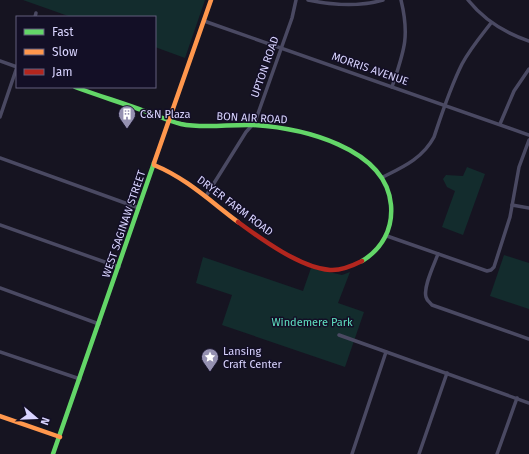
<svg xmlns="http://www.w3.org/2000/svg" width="529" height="454" font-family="'Fira Sans',sans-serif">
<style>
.green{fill:#132c2d}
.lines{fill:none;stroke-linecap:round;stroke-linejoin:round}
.street{stroke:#4a4962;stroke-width:3.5}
.fast{stroke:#63d668;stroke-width:4.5}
.slow{stroke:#ff974d;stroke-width:4.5}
.jam{stroke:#b3261e;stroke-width:4.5}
.labels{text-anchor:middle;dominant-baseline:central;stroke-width:3;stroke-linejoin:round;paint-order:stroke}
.street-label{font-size:11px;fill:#d9d4ff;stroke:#130f26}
.poi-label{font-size:11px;fill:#d9d4ff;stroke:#130f26;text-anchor:start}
.park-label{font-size:11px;fill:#5fe0c0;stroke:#130f26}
</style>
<rect width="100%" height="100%" fill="#161421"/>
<g class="green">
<polygon points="23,0 205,0 185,58 155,47 155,17 71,17"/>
<polygon points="467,167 485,174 463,235 442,227 455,191 447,187 443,179 446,175 463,176"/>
<polygon points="504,255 529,263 529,309 490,296"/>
<polygon points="203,257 303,291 311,268 342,275 350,272 338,303 364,312 345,367 222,325 232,295 196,283"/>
</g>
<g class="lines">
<g class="street">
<path d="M308,0c24,5 51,7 75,0"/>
<path d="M468,0c16,20 37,33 61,41"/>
<polyline points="35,17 36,13"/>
<polyline points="204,21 529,135"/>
<polyline points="0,61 17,67"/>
<path d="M392,87c12,-36 18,-50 9,-87"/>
<polyline points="0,117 17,67"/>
<polyline points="500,124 514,91 529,69"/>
<polyline points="0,158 139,208"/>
<path d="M383,177c20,-10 40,-19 51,-40 8,-24 16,-49 28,-73 8,-15 19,-28 29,-41"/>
<polyline points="206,196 246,132 255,122 292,18 296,0"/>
<polyline points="512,205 529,208"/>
<polyline points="0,225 119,267"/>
<polyline points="387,236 487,271 491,270 494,267 510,217 519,167 529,140"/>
<path d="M438,254c-4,11 -15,33 -12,43 1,4 4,5 6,8l97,34"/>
<polyline points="0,288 99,324"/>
<polyline points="339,335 529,403"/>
<polyline points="0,352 80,379"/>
<polyline points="352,454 386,352"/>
<polyline points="419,454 447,373"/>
<polyline points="497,454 517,398"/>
</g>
<g class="fast">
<path d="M75,87c24,9 48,16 72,25 11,4 22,9 34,12 23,5 49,0 72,1 48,3 133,22 138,80 2,24 -9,44 -29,56"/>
<polyline points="53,454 154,163"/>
</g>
<g class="slow">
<polyline points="154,163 211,0"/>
<path d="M154,165c32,13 56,36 84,57"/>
<polyline points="0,416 60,437"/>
</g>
<path class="jam" d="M238,222c23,17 63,46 92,48 11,1 22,-4 32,-9"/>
</g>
<defs>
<g id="building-pin" transform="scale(0.9)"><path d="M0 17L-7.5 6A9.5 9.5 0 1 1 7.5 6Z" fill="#9591b1" stroke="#130f26"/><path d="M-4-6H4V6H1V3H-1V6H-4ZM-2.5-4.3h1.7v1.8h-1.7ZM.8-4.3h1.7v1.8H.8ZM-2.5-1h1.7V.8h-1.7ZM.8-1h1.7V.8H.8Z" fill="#fff"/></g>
<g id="sight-pin" transform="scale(0.9)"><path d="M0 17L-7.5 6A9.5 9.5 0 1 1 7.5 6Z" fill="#9591b1" stroke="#130f26"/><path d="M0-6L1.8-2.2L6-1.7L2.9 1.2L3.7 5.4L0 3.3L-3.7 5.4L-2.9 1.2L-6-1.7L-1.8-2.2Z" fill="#fff"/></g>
</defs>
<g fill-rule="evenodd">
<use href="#building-pin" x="127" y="114"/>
<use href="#sight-pin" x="210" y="357"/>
</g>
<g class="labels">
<g class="street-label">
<text transform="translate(265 67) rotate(-71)">UPTON ROAD</text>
<text transform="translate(370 69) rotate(19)">MORRIS AVENUE</text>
<text transform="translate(252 118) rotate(3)">BON AIR ROAD</text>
<text transform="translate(235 206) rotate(37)">DRYER FARM ROAD</text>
<text transform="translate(124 224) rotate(-71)">WEST SAGINAW STREET</text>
</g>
<g class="poi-label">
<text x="140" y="114">C&amp;N Plaza</text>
<text x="223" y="351">Lansing<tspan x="223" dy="13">Craft Center</tspan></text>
</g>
<g class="park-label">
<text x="312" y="322">Windemere Park</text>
</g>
</g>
<rect x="16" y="16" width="140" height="72" fill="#130f26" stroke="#625e7d"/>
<rect x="24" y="29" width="20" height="6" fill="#63d668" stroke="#625e7d"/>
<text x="52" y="36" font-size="12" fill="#d9d4ff">Fast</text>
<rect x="24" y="49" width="20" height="6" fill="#ff974d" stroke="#625e7d"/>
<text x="52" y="56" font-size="12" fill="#d9d4ff">Slow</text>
<rect x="24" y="69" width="20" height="6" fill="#b3261e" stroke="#625e7d"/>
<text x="52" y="76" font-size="12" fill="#d9d4ff">Jam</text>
<g transform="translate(36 418) rotate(109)" stroke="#130f26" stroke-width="3" paint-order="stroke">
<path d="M0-3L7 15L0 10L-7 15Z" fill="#d9d4ff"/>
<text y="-6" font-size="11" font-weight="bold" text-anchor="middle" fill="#d9d4ff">N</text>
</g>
</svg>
